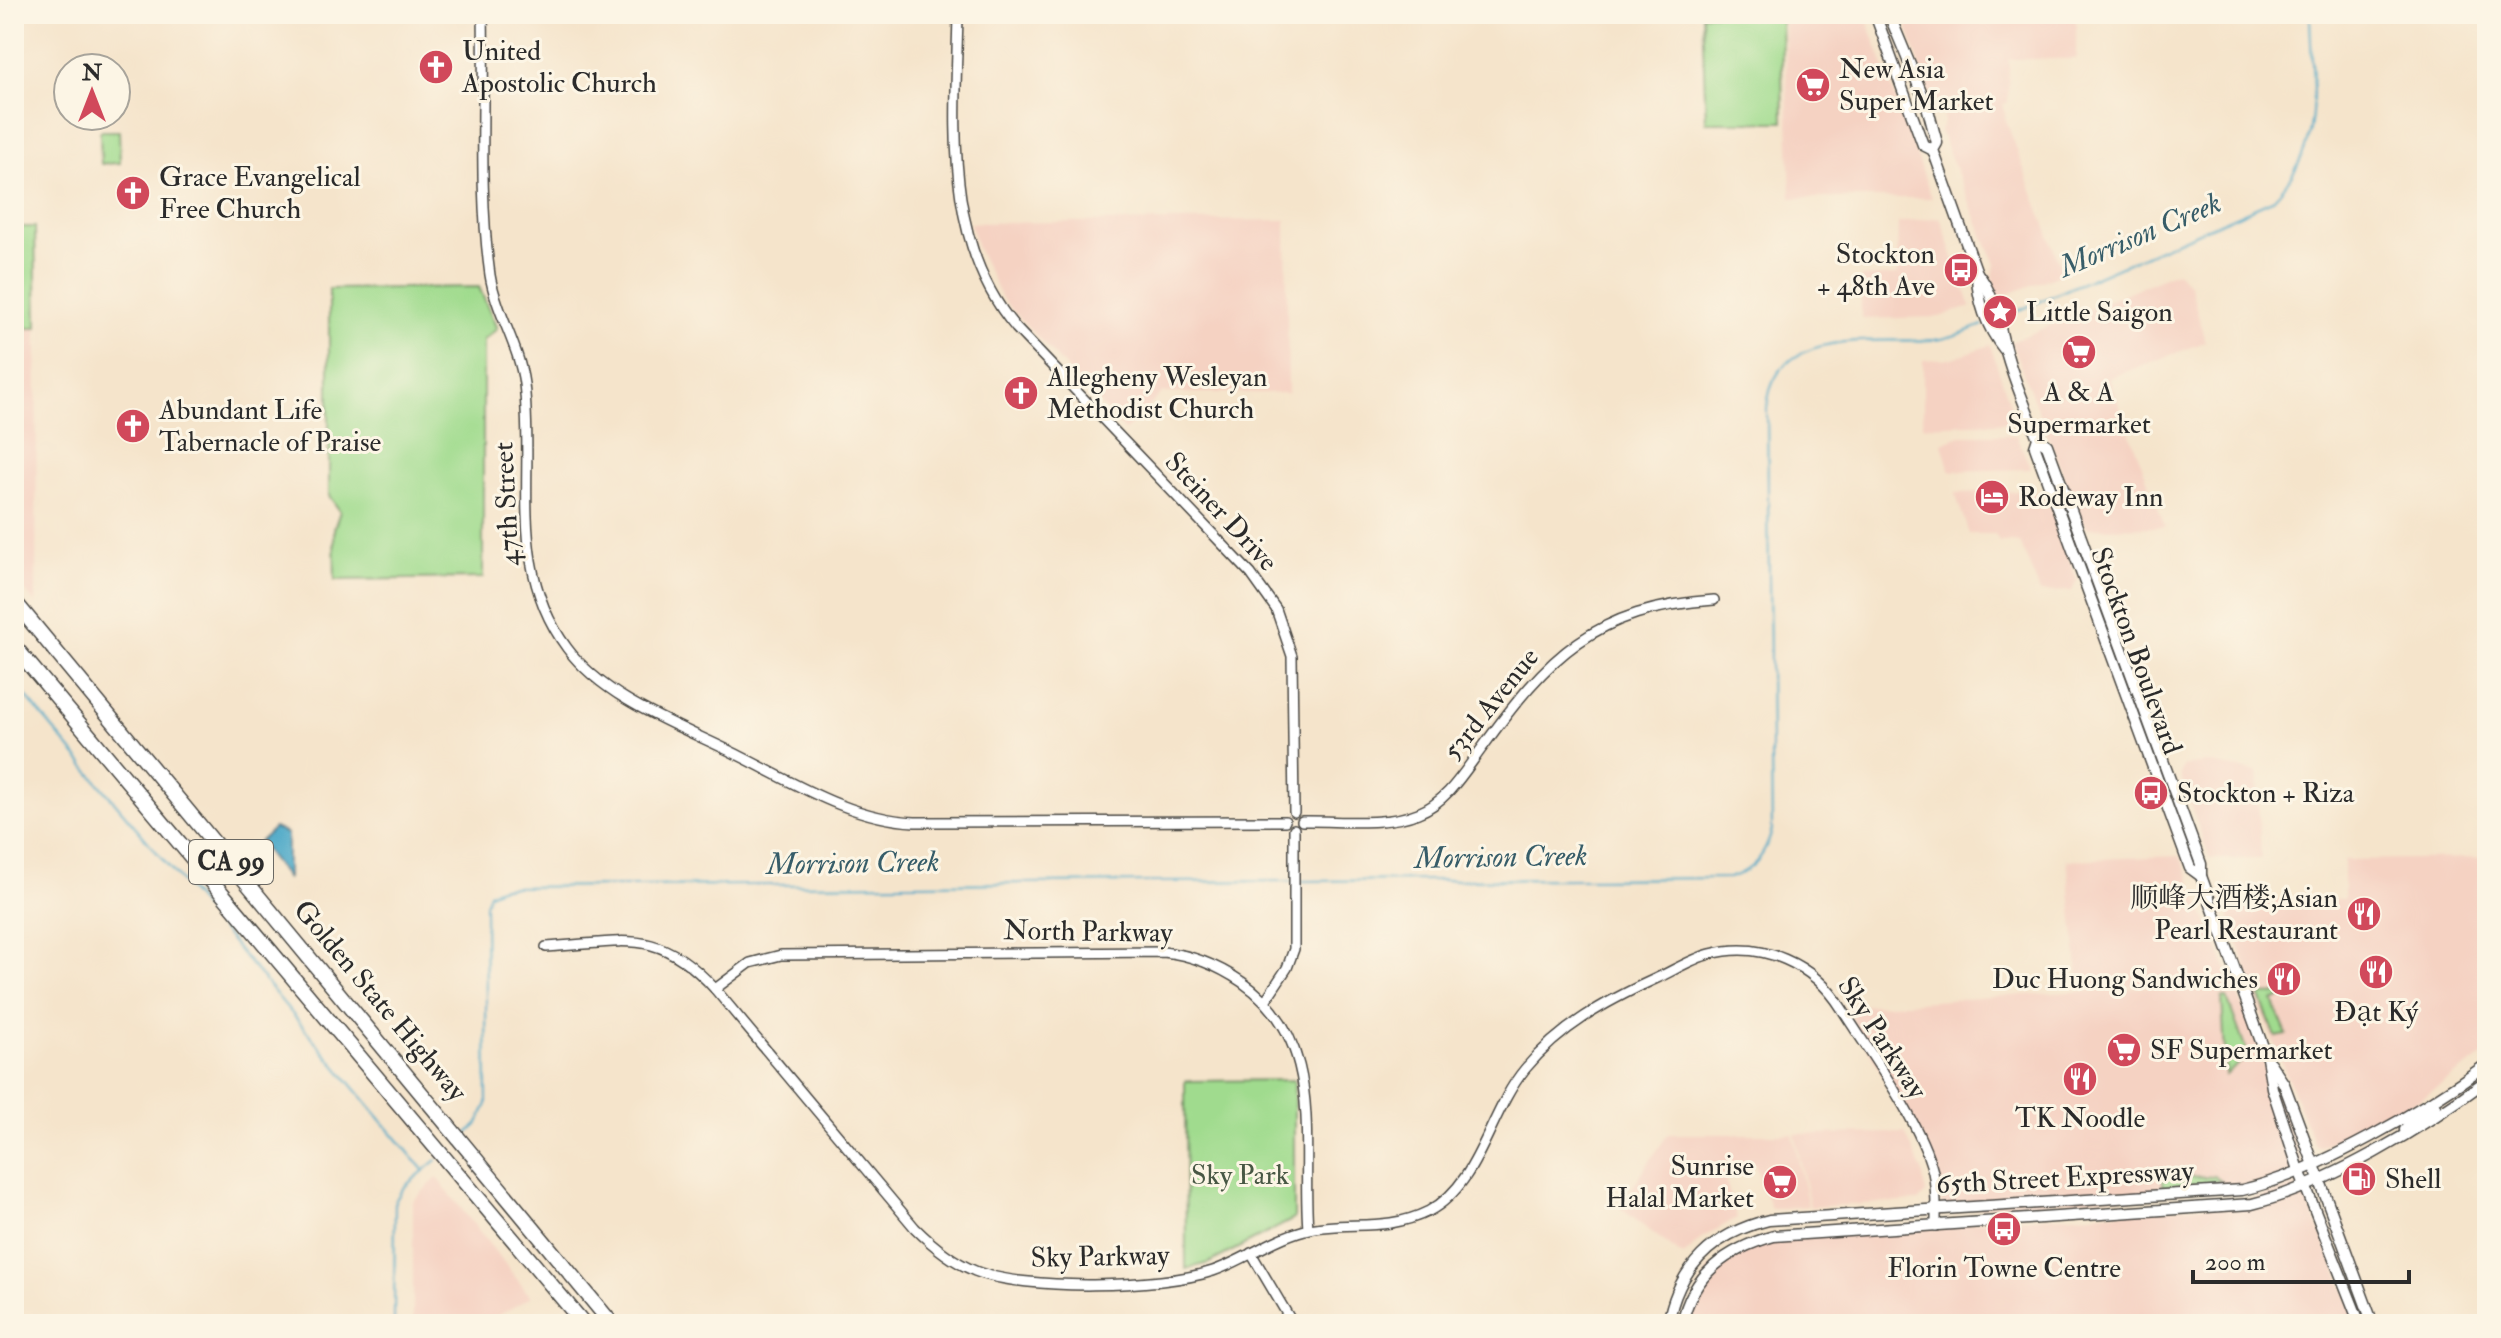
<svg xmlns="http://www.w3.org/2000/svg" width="2501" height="1338" font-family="'IM FELL Double Pica','Noto Serif SC',serif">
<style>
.built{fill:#f5d2c2}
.green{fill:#a0db8e;stroke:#66835c;stroke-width:2}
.water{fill:#49a7c7;stroke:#3a6979;stroke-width:2}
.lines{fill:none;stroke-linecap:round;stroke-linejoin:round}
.stream{stroke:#49a7c7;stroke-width:2}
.tertiary-casing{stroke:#494743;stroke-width:12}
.secondary-casing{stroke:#494743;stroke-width:13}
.motorway-casing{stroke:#494743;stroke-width:17}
.tertiary{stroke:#fff;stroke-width:9}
.secondary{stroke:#fff;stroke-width:10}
.motorway{stroke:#fff;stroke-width:14}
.labels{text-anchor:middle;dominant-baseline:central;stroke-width:6;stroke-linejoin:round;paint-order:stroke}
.shield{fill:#fcf5e5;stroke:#6a6863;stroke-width:2}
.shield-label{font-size:26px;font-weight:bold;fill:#2b2b2b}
.poi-label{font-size:28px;fill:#2b2b2b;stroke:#fcf5e5;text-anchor:start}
.street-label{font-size:28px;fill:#2b2b2b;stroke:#fcf5e5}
.park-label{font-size:28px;fill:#485744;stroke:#fcf5e5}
.water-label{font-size:30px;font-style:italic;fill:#375d69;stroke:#fcf5e5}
</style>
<rect width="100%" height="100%" fill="#fcf5e5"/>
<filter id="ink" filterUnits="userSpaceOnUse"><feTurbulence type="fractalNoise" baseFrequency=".0125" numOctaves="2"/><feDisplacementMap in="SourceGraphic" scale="16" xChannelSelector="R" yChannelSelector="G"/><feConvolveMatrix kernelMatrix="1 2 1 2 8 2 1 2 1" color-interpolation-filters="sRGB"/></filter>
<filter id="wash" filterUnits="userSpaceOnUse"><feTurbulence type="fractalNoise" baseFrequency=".006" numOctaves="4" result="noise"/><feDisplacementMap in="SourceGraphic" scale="32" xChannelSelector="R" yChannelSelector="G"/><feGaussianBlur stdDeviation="1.8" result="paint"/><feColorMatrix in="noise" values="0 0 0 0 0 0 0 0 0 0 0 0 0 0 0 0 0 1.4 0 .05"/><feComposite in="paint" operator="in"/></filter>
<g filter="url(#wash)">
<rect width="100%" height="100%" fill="#f5e4cb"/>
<g class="built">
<polygon points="1784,14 1865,14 1932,198 1791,198"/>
<polygon points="1903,14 2076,14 2076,59 2009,59 2008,103 2003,104 2006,121 2063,273 1998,298 1992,283 1995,264 1940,131 1944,122 1939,103 1931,99"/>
<polygon points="1940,217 1971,307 1939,317 1861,319 1861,277 1897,275 1898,223"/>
<polygon points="1286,220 1288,393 1162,393 1125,431 1003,300 977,248 970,223"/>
<polygon points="2176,272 2190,285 2205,342 2109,378 2165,527 2088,528 2080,517 2011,342"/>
<polygon points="14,328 37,328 36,604 14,577"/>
<polygon points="1990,345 2016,422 1923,426 1923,360 1953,358"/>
<polygon points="1962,435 2016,435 2031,469 1950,471 1942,443"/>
<polygon points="2044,490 2077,580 2072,591 2040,592 2020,542 1999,542 1995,534 1969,534 1955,493 2023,491 2025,496"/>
<polygon points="2205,763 2257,772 2261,859 2210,859 2180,775 2183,766"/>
<polygon points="2180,856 2231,979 2080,989 2067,860"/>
<polygon points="2487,858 2487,1053 2422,1098 2319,1147 2314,1144 2255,995 2227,909 2250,899 2344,899 2344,860"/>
<polygon points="2233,981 2303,1168 2263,1184 1943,1211 1937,1175 1845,1007"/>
<polygon points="1905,1133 1922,1171 1926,1194 1918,1201 1810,1207 1795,1134"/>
<polygon points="1668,1134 1793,1134 1808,1206 1771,1209 1755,1164 1724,1175 1737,1218 1703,1237 1683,1256 1619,1207"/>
<polygon points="437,1178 531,1297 483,1324 413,1324 413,1201"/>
<polygon points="2300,1184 2359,1324 1684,1324 1709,1269 1774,1236 2235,1204"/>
</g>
<g class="green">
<polygon points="1702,14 1781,14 1783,122 1706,122"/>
<polygon points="100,131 119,131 120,163 101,164"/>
<polygon points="14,227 35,227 37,328 14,328"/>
<polygon points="479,287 497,329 483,340 483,578 335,580 334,529 340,511 329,496 329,289"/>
<polygon points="2289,994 2273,1001 2287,1035 2276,1037 2259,995"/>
<polygon points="2222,998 2227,998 2248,1056 2226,1075"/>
<polygon points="1294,1080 1294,1219 1209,1263 1186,1269 1185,1081"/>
<polygon points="2214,1176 2221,1181 2163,1187 2163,1178 2181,1177 2182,1182 2186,1177"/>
</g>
<polygon class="water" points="274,828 287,834 287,879 259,842"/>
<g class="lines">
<g class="stream">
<path d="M2004,317l268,-117c55,-54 39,-115 38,-186"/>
<polyline points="14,682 424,1171"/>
<path d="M1298,881l431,-3c25,-7 37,-24 43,-48l-5,-421c5,-85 110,-65 168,-69 17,-2 32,-9 48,-15"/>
<polyline points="466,1135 477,1125 487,1104 485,904 489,893 502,887 1291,881"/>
<polyline points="394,1324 395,1201 404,1187 437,1160"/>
</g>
</g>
</g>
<g filter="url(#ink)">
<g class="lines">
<g class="tertiary-casing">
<g id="tertiary">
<path d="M483,14c2,86 -5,175 7,261 6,38 29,70 34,109 11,92 -17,183 43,264 39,53 116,79 173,108 56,28 111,63 175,66l370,-1"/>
<path d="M958,14c-2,108 -16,226 58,314l235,246 25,35 16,47 2,156"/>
<path d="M1302,821c37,-1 82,6 116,-8 29,-11 46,-41 64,-65 66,-92 113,-140 232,-148"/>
<path d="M546,947c78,-4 111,-22 169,42l200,239c18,18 36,33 60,43 50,20 186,17 238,0 32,-11 58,-32 92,-41 43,-10 80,3 124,-19 51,-27 60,-99 96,-142 36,-43 80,-67 130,-90 18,-8 36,-20 55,-25 52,-14 104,10 132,55 29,46 78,112 91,163 4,18 3,36 3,54"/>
<path d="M715,989l35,-26 31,-8 382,-3c30,3 54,13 79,30 85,59 59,159 66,247"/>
<polyline points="1265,1001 1287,968 1294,949 1294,829"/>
<polyline points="1251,1253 1293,1324"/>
</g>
</g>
<g class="secondary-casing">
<g id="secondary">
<polyline points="1875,14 1923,145 1933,150"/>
<path d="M1889,14l38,92 10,37 -4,7 44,123c0,27 10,55 27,76"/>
<path d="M1977,273c20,24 21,54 30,82 8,28 20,56 31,83l-3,9 155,421 11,8"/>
<polyline points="2038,438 2047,445 2201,864 2201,876 2267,1058 2272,1088 2299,1170 2360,1324"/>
<polyline points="2270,1063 2284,1084 2373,1324"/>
<polyline points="2405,1130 2413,1119 2435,1106"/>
<path d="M1668,1324c10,-57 46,-91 101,-104l473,-30c72,-16 185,-82 245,-126"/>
<path d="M1682,1324c10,-50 45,-75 92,-88l478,-32c76,-19 172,-77 235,-124"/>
</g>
</g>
<g class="motorway-casing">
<g id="motorway">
<polyline points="14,601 612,1324"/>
<polyline points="14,646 584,1324"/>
</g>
</g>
<use href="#tertiary" class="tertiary"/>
<use href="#secondary" class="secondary"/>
<use href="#motorway" class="motorway"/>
</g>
</g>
<defs>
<g id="church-disc" transform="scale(1.8)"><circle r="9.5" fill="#d1495b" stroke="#fcf5e5"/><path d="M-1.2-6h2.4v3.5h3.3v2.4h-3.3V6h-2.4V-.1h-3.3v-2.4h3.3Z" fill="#fff"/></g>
<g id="supermarket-disc" transform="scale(1.8)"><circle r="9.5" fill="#d1495b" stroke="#fcf5e5"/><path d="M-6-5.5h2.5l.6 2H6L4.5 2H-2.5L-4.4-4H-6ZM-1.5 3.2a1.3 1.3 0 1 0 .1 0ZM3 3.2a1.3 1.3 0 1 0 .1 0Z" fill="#fff"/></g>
<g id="bus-disc" transform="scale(1.8)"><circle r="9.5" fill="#d1495b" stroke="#fcf5e5"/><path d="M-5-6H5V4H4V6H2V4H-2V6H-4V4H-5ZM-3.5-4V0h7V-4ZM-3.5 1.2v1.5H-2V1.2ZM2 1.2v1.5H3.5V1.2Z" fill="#fff"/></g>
<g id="sight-disc" transform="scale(1.8)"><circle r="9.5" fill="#d1495b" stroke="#fcf5e5"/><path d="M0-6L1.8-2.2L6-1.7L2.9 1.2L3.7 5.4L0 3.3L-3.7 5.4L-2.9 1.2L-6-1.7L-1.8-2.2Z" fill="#fff"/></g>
<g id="hotel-disc" transform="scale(1.8)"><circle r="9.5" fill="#d1495b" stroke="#fcf5e5"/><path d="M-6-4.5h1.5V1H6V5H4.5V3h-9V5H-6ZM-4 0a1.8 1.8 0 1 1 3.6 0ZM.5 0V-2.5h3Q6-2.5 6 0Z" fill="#fff"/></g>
<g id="restaurant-disc" transform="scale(1.8)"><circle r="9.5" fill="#d1495b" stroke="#fcf5e5"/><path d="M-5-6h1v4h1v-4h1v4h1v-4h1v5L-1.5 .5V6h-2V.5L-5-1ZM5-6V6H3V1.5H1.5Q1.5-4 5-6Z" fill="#fff"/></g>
<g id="fuel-disc" transform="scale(1.8)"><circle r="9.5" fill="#d1495b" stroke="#fcf5e5"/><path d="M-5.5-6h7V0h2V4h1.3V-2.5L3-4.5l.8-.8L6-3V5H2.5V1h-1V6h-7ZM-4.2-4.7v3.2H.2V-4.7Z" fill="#fff"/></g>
</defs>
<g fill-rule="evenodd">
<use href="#church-disc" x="436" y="67"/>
<use href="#supermarket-disc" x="1813" y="85"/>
<use href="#church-disc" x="133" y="193"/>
<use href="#bus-disc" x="1961" y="270"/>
<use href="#sight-disc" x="2000" y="312"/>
<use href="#supermarket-disc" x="2079" y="352"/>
<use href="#church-disc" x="1021" y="393"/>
<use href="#church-disc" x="133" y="426"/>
<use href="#hotel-disc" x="1992" y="497"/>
<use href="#bus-disc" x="2151" y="793"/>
<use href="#restaurant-disc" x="2364" y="914"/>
<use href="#restaurant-disc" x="2376" y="972"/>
<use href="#restaurant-disc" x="2284" y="979"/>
<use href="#supermarket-disc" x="2124" y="1050"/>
<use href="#restaurant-disc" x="2080" y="1079"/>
<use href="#fuel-disc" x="2359" y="1179"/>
<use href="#supermarket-disc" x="1780" y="1182"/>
<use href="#bus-disc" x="2004" y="1229"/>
</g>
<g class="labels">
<rect class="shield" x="189" y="840" width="84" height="44" rx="6"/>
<g class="shield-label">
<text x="231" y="862">CA 99</text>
</g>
<g class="poi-label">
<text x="462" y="51">United<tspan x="462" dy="32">Apostolic Church</tspan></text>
<text x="1839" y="69">New Asia<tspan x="1839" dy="32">Super Market</tspan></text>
<text x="159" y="177">Grace Evangelical<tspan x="159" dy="32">Free Church</tspan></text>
<text x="1935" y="254" text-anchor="end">Stockton<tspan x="1935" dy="32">+ 48th Ave</tspan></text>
<text x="2026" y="312">Little Saigon</text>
<text x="1047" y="377">Allegheny Wesleyan<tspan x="1047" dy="32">Methodist Church</tspan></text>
<text x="2079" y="392" text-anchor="middle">A &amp; A<tspan x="2079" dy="32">Supermarket</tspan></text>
<text x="159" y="410">Abundant Life<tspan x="159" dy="32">Tabernacle of Praise</tspan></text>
<text x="2018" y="497">Rodeway Inn</text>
<text x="2177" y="793">Stockton + Riza</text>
<text x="2338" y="898" text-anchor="end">顺峰大酒楼;Asian<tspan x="2338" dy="32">Pearl Restaurant</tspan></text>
<text x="2258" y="979" text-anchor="end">Duc Huong Sandwiches</text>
<text x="2376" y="1012" text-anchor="middle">Đạt Ký</text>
<text x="2150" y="1050">SF Supermarket</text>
<text x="2080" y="1118" text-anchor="middle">TK Noodle</text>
<text x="1754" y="1166" text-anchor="end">Sunrise<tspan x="1754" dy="32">Halal Market</tspan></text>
<text x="2385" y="1179">Shell</text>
<text x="2004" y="1268" text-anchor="middle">Florin Towne Centre</text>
</g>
<g class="street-label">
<text transform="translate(507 504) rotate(-93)">47th Street</text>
<text transform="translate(1221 512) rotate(47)">Steiner Drive</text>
<text transform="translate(2136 651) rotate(70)">Stockton Boulevard</text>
<text transform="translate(1491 704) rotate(-51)">53rd Avenue</text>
<text transform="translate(1088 932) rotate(1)">North Parkway</text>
<text transform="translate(380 1001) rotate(50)">Golden State Highway</text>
<text transform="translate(1882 1038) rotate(57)">Sky Parkway</text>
<text transform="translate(2065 1178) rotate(-3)">65th Street Expressway</text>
<text transform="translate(1100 1257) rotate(-1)">Sky Parkway</text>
</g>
<g class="park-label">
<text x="1240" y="1175">Sky Park</text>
</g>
<g class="water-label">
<text transform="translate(2140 235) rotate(-23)">Morrison Creek</text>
<text transform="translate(1501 857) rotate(-1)">Morrison Creek</text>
<text transform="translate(853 863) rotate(-1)">Morrison Creek</text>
</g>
</g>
<rect width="2501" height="1338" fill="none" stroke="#fcf5e5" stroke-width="48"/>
<g transform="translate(92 92)"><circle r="38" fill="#fcf5e5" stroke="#a8a49b" stroke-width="2"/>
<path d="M0-6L14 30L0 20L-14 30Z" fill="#d1495b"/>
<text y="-12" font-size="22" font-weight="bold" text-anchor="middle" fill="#2b2b2b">N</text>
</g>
<path d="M2193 1270v12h216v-12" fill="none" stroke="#2b2b2b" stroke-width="4"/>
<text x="2205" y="1270" font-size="24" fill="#2b2b2b" stroke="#fcf5e5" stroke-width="6" paint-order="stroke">200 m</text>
</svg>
